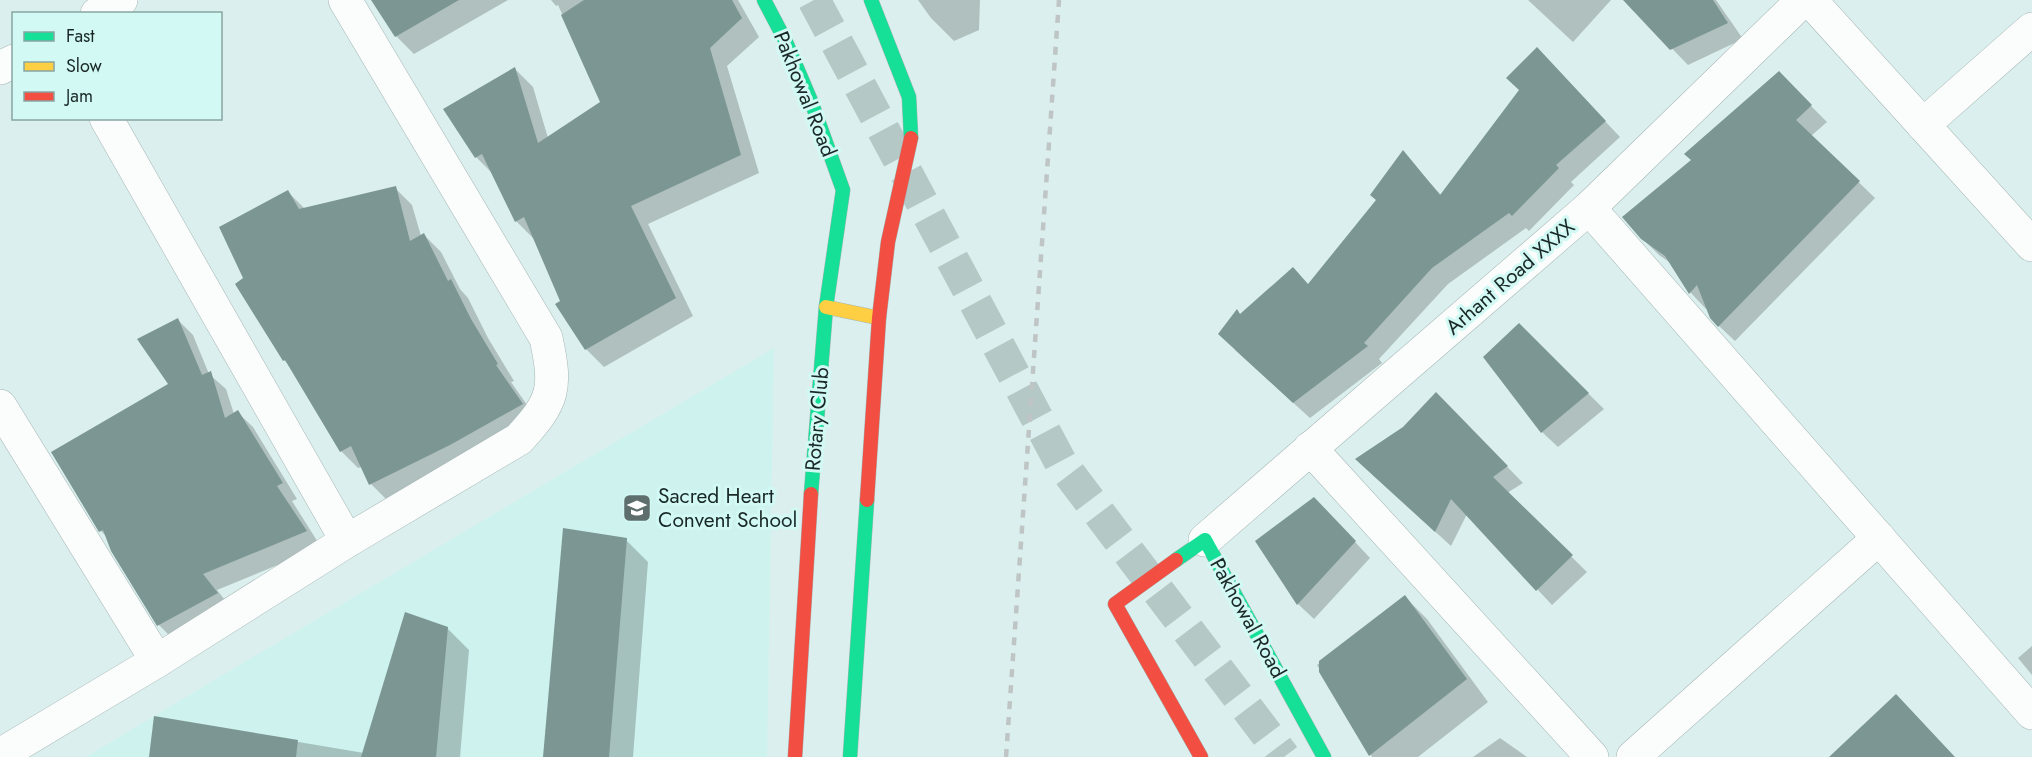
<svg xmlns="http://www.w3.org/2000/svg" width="2032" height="757" font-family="Jost,sans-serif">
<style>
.built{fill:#cef2ee}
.shadow{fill:#0003}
.building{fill:#7c9694}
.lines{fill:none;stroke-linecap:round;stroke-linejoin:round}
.secondary-tunnel{stroke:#b4c8c6;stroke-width:33;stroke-dasharray:33 16;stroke-linecap:butt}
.street-casing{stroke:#a5b5b4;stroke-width:34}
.fast-casing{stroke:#a5b5b4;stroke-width:15}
.slow-casing{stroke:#a5b5b4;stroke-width:15}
.jam-casing{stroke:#a5b5b4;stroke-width:15}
.street{stroke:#fafdfc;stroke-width:33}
.fast{stroke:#16e098;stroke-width:14}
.slow{stroke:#ffcf43;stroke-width:14}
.jam{stroke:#f24e42;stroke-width:14}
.rail{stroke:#bfc5c4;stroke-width:4.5;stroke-dasharray:8 8;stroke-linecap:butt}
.labels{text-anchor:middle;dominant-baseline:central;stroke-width:6;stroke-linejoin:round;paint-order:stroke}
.street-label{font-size:21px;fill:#192827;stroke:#d2f9f4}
.poi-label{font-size:21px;fill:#192827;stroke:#d2f9f4;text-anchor:start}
</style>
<rect width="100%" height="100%" fill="#dbf0ee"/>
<polygon class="built" points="774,348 767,757 86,757 233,669"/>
<g class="shadow">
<polygon points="373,0 508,0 414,54 396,36"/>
<polygon points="551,0 738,0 759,37 727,66 759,173 648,224 693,316 604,367 586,349 534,239 516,221 493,174 476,157 515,69 533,87 548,138 602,103 558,5 556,6"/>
<polygon points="918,0 980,0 979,30 954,41 931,18"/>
<polygon points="1528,0 1611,0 1573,42"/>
<polygon points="1625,0 1716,0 1743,39 1688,65"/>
<polygon points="1552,65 1620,137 1571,182 1574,185 1529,231 1526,228 1448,284 1379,359 1382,363 1310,418 1235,350 1241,315 1309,285 1378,200 1403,153 1442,196"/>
<polygon points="1779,74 1827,122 1811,136 1875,198 1735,341 1719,326 1708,307 1706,309 1691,293 1672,264 1659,255 1642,238 1693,161"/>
<polygon points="395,188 412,205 421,236 424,235 441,252 460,289 468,298 488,338 514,381 511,382 539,422 388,501 371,484 362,467 358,468 341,451 290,366 284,360 245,279 288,192 305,209"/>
<polygon points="178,320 193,335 209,374 226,389 234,414 237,412 253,427 297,499 292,501 321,547 217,590 232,609 174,640 159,625 107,537 101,531 170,384"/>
<polygon points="1519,325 1604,409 1558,447 1542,432"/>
<polygon points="1452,410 1523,483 1507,493 1587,572 1552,605 1467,514 1451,546 1373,475"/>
<polygon points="1330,515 1370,558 1314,619 1298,604"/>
<polygon points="626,540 648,562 633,757 544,757"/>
<polygon points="1405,597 1427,619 1488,702 1418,757 1372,757 1317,665"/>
<polygon points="447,628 469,650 460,757 151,757 156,718 364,753"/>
<polygon points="2032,646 2032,675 2018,658"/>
<polygon points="1500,738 1527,757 1473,757"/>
</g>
<g class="building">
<polygon points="371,0 459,0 395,37"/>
<polygon points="584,0 732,0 742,18 710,48 741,155 631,206 676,298 585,350 555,304 560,301 524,217 515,222 482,154 475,158 443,109 515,67 538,143 600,102 561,15"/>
<polygon points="1623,0 1713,0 1728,23 1670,50"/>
<polygon points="1537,47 1606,121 1556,165 1559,168 1512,216 1509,213 1432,268 1364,343 1368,346 1293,403 1218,334 1237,309 1240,314 1293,267 1308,284 1376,200 1370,195 1403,150 1440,195 1519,90 1506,78"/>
<polygon points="1779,71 1812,105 1796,120 1860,181 1718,327 1710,318 1697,285 1689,294 1665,256 1641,239 1622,217 1691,160 1684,154"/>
<polygon points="396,186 410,241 424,233 448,281 451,279 471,319 498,364 496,365 523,404 450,445 369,485 351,446 340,452 285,360 283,361 235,284 243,278 219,227 288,190 299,209"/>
<polygon points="178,318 202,375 211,371 225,418 238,410 283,483 277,486 307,531 203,574 218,593 157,626 111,551 103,530 99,532 51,452 168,384 137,339"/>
<polygon points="1519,323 1589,393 1541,433 1483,357"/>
<polygon points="1436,392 1508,466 1493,477 1573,555 1536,591 1451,499 1435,532 1355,459 1403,427"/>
<polygon points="1314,497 1356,541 1297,605 1255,541"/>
<polygon points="563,528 627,538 609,757 543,757"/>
<polygon points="1405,595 1467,679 1369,756 1319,672 1319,661"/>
<polygon points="405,612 448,627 436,757 361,757"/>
<polygon points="1896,694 1955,757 1829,757"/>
<polygon points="154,716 298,740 296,757 149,757"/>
</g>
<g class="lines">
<polyline class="secondary-tunnel" points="814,0 1061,463 1284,757"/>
<g class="street-casing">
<g id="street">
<polyline points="1810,0 2032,245"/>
<polyline points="97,14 121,0"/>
<polyline points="0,68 14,61"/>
<polyline points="106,118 347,541"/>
<polyline points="1923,125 2032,29"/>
<polyline points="1589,208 2032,713"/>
<polyline points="0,406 157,661 0,755"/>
<polyline points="1310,448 1592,757"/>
<polyline points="1205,540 1589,208 1803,0"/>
<path d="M157,661l190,-120 172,-102c35,-38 38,-50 27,-101l-201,-338"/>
<polyline points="1633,757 1879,538"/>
</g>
</g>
<g class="fast-casing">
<g id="fast">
<polyline points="764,0 785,40 811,101 843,190 826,307 811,494"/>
<polyline points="871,0 909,97 911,138"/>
<polyline points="1176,560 1205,540 1324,757"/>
<polyline points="850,757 867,500"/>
</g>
</g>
<g class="slow-casing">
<polyline id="slow" points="826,307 879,318"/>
</g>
<g class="jam-casing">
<g id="jam">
<polyline points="867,500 879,318 888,242 911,138"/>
<polyline points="1176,560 1115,604 1201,757"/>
<polyline points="795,757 811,494"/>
</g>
</g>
<use href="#street" class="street"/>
<use href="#fast" class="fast"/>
<use href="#slow" class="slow"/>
<use href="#jam" class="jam"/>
<polyline class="rail" points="1006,757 1059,0"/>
</g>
<defs>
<g id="school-square" transform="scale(1.5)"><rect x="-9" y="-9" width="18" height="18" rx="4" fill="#5d6e6d" stroke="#d2f9f4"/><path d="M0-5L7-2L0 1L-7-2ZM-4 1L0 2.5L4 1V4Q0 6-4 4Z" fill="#fff"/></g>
</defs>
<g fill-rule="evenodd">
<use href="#school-square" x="637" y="508"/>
</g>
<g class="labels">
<g class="street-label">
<text transform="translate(805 94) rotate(68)">Pakhowal Road</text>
<text transform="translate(1510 277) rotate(-41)">Arhant Road XXXX</text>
<text transform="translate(817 419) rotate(-85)">Rotary Club</text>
<text transform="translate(1248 618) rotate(61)">Pakhowal Road</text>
</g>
<g class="poi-label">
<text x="658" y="496">Sacred Heart<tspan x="658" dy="24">Convent School</tspan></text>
</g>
</g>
<rect x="12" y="12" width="210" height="108" fill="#d2f9f4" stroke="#88a5a2" stroke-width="1.5"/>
<rect x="24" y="32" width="30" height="9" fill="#16e098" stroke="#88a5a2" stroke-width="1.5"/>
<text x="66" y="42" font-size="18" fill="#192827">Fast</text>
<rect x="24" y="62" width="30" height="9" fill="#ffcf43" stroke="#88a5a2" stroke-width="1.5"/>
<text x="66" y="72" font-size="18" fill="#192827">Slow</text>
<rect x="24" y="92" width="30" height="9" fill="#f24e42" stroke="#88a5a2" stroke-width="1.5"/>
<text x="66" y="102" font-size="18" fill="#192827">Jam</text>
</svg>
